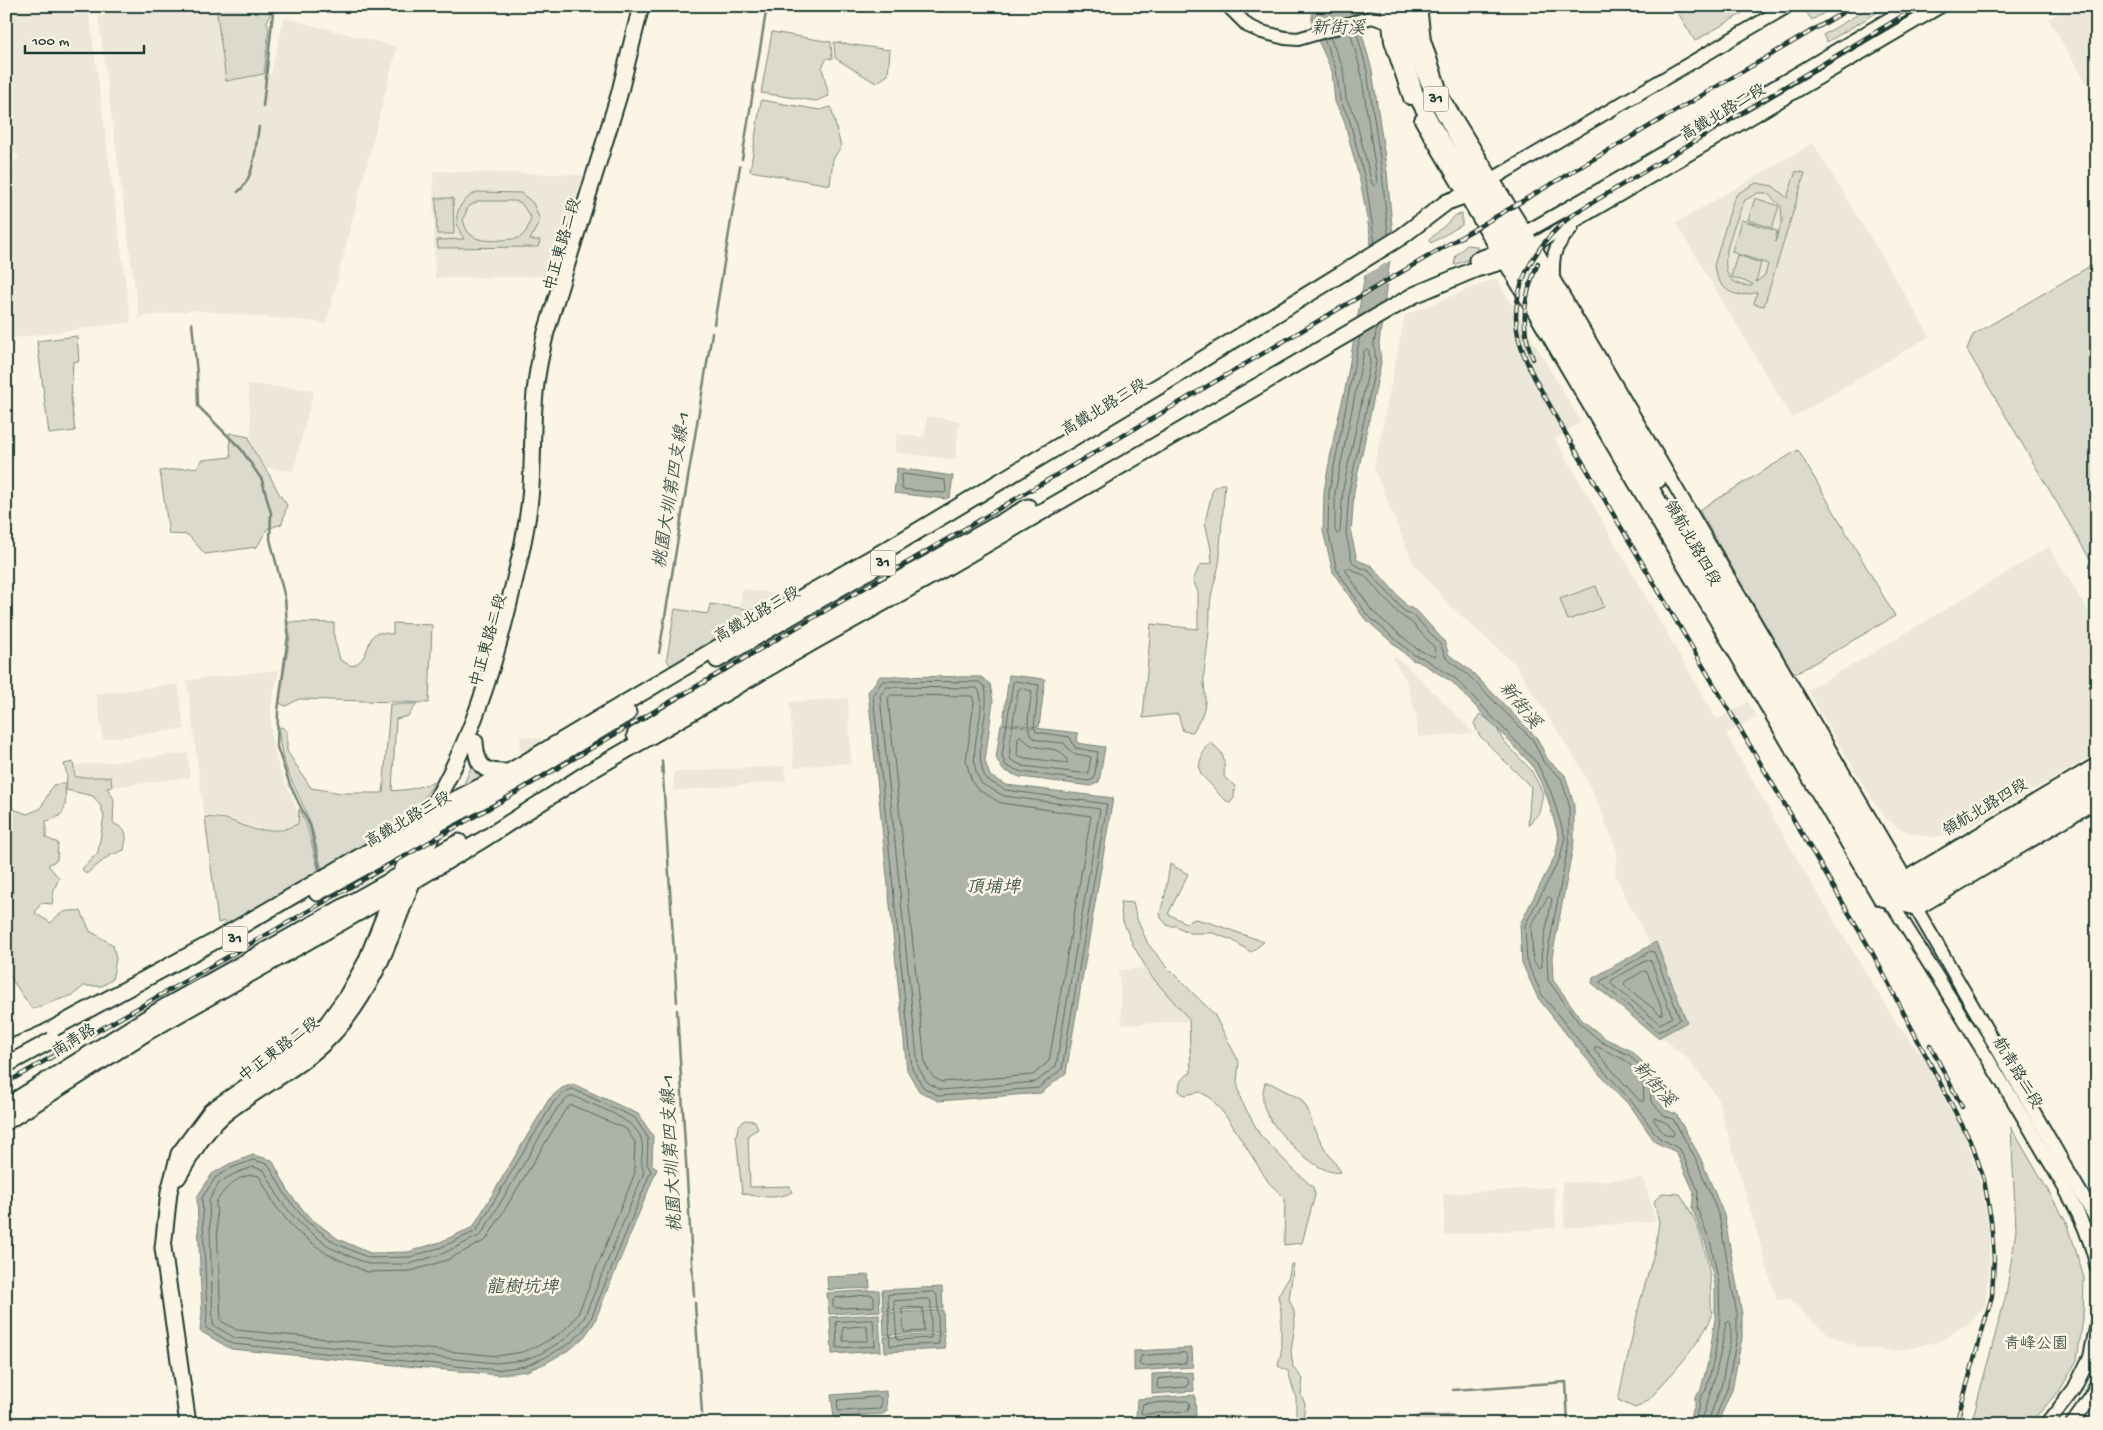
<svg xmlns="http://www.w3.org/2000/svg" width="2103" height="1430" font-family="'Gochi Hand','LXGW WenKai TC',sans-serif">
<style>
.built{fill:#ece7d8}
.green{fill:#dcdacc;stroke:#7e8c80;fill-rule:evenodd}
.water{fill:#aeb3a7;stroke:#758479}
.pier{fill:#fcf5e5}
.lines{fill:none;stroke-linecap:round;stroke-linejoin:round}
.shore{stroke:#586c62;stroke-width:1}
.stream{stroke:#758479;stroke-width:2.5}
.minor-casing{stroke:#1f3d34;stroke-width:16}
.major-casing{stroke:#1f3d34;stroke-width:19}
.minor{stroke:#fcf5e5;stroke-width:12}
.major{stroke:#fcf5e5;stroke-width:15}
.rail-casing{stroke:#1f3d34;stroke-width:4.5}
.rail{stroke:#fcf5e5;stroke-width:2.5;stroke-dasharray:8;stroke-linecap:butt}
.major-bridge-casing{stroke:#1f3d34;stroke-width:19;stroke-linecap:butt}
.major-bridge{stroke:#fcf5e5;stroke-width:15}
.labels{text-anchor:middle;dominant-baseline:central;stroke-width:5;stroke-linejoin:round;paint-order:stroke}
.shield{fill:#fcf5e5;stroke:#617469;stroke-width:1}
.shield-label{font-size:15px;font-weight:bold;fill:#1f3d34}
.street-label{font-size:16px;fill:#1f3d34;stroke:#fcf5e5}
.park-label{font-size:16px;fill:#455c52;stroke:#fcf5e5}
.water-label{font-size:18px;font-style:italic;fill:#435a51;stroke:#fcf5e5}
</style>
<rect width="100%" height="100%" fill="#fcf5e5"/>
<filter id="ink" filterUnits="userSpaceOnUse"><feTurbulence type="fractalNoise" baseFrequency=".02" numOctaves="2"/><feDisplacementMap in="SourceGraphic" scale="10" xChannelSelector="R" yChannelSelector="G"/><feConvolveMatrix kernelMatrix="1 2 1 2 8 2 1 2 1" color-interpolation-filters="sRGB"/></filter>
<g filter="url(#ink)">
<g class="built">
<polygon points="6,6 88,6 131,322 6,339 6,173 19,156 6,146"/>
<polygon points="160,6 216,6 226,81 271,74 284,18 397,47 326,323 194,310 139,317 98,16"/>
<polygon points="2070,6 2097,6 2097,100 2048,19"/>
<polygon points="1813,143 1930,336 1792,418 1676,223"/>
<polygon points="433,171 587,175 555,276 435,278"/>
<polygon points="1496,278 1581,422 1555,439 1715,717 1718,719 1748,702 1757,717 1727,733 1727,736 1801,866 1899,1027 1938,1076 1965,1136 1982,1188 1989,1229 1989,1270 1985,1306 1972,1321 1940,1341 1898,1351 1862,1348 1828,1334 1806,1316 1790,1298 1777,1301 1717,1097 1688,1059 1592,980 1650,945 1615,875 1617,852 1600,808 1581,768 1515,664 1449,605 1413,563 1374,468 1405,315"/>
<polygon points="248,384 314,390 293,472 265,467 252,448"/>
<polygon points="927,416 960,421 955,460 895,452 897,434 924,437"/>
<polygon points="2049,547 2097,626 2097,753 1964,830 1947,836 1931,837 1910,833 1897,827 1886,818 1872,799 1807,690 1856,663"/>
<polygon points="742,589 794,596 771,611 740,606"/>
<polygon points="1394,656 1411,670 1474,733 1418,737 1416,715 1406,679 1392,659"/>
<polygon points="279,670 271,706 271,738 279,768 298,812 297,824 282,829 256,828 227,818 204,815 187,680"/>
<polygon points="178,684 184,729 103,739 96,694"/>
<polygon points="848,698 851,763 794,767 790,702"/>
<polygon points="521,736 542,739 541,747 530,751 519,750"/>
<polygon points="187,753 190,777 113,787 112,776 76,776 74,765 114,762"/>
<polygon points="785,766 786,781 674,791 673,772"/>
<polygon points="1147,968 1151,976 1187,1016 1188,1021 1122,1025 1119,970"/>
<polygon points="1643,1178 1656,1221 1565,1228 1562,1183"/>
<polygon points="1554,1187 1556,1228 1445,1235 1443,1194"/>
</g>
<g class="green">
<polygon points="216,6 270,6 272,10 267,22 269,29 264,74 226,81"/>
<polygon points="1674,6 1739,6 1743,13 1695,41"/>
<polygon points="1816,6 1836,6 1812,20 1806,12"/>
<polygon points="1872,6 1888,6 1827,42 1823,35"/>
<polygon points="772,32 831,42 832,59 827,58 822,68 829,96 816,101 761,93"/>
<polygon points="834,42 890,50 888,75 876,83 838,60 835,58"/>
<polygon points="761,100 820,110 831,107 841,147 833,159 830,185 750,171"/>
<path d="M1796,171l9,2 -41,133 -10,-2 3,-12c-23,8 -38,-2 -43,-26l19,-65 4,-7 19,-11 17,3 14,12zM1758,193h9l14,13 1,15 -7,21 2,-11 -36,-11 -9,32 36,12 -3,11 -9,7 5,-19 -24,-8 -6,22 22,7 -2,2c-45,-1 -18,-54 -10,-78l4,-8z"/>
<path d="M477,192l44,1 12,10 7,17 -10,20h10l-2,7 -100,1 -1,-8 27,-1c-13,-19 -8,-37 13,-47zM478,201h37l6,2 10,15c-3,10 -5,18 -16,21 -22,1 -47,8 -52,-20l5,-12z"/>
<polygon points="436,198 453,198 454,234 437,234"/>
<polygon points="1755,198 1779,206 1772,228 1748,220"/>
<polygon points="1462,214 1462,225 1431,243 1429,240 1456,215"/>
<polygon points="1467,245 1476,246 1481,255 1454,265 1456,255"/>
<polygon points="2097,262 2097,571 1967,350 1973,335"/>
<polygon points="77,336 79,361 73,362 71,400 75,431 49,434 37,341"/>
<path d="M229,433l20,4c3,16 14,26 22,41 5,10 9,18 16,27l-5,19 -15,5 -10,18 -52,7 -17,-19 -19,-1 -9,-63 38,-4 4,-7 29,-3z"/>
<polygon points="1798,450 1895,616 1797,673 1792,671 1699,510"/>
<path d="M1221,484h4l-5,63c2,21 -10,40 -10,61 0,22 -3,43 -6,65 -1,10 2,21 1,30 -1,11 -7,20 -12,29l-10,-1 -5,-17 -35,4 8,-94 47,5v-37l-5,-12 7,-15 12,-2 -1,-14 -6,-27 8,-34z"/>
<polygon points="1596,586 1604,607 1568,620 1560,599"/>
<path d="M710,604l60,8 -95,54c-6,-1 -8,-3 -8,-9l8,-48 33,5z"/>
<path d="M288,622l46,1v14l6,23 12,6c19,-7 14,-29 25,-33 5,-1 12,1 16,1v-11l39,2 -3,78 -130,-4 -13,7 -7,-3 11,-67z"/>
<path d="M390,704h27l-9,12 -12,3 -4,72 19,-2 24,-7c-10,14 -19,28 -33,39 -23,20 -54,34 -80,49 -4,-14 -6,-30 -11,-45 -12,-35 -32,-57 -32,-97l3,-1 5,5v19l24,37 30,5h42z"/>
<polygon points="1480,714 1495,724 1502,739 1531,770 1543,793 1539,813 1528,825 1531,787 1479,735 1474,723"/>
<path d="M1210,743c15,8 15,18 14,34l11,9 -1,12 -4,5c-10,-6 -10,-8 -17,-16 -10,-12 -18,-13 -11,-31 2,-6 3,-10 8,-13z"/>
<path d="M73,762l2,15h36l1,10 -5,1 7,11 -1,24c16,8 14,11 11,27l-15,6 -23,18 -4,-5 16,-17 6,-36 -4,-11 -7,-9 -27,-6 1,-15 -3,-11z"/>
<polygon points="473,762 490,775 462,789"/>
<path d="M65,783c1,20 4,34 -19,38v17l12,5 -1,17 -9,5 11,13 -5,12 -2,14 -11,-1 -6,10 16,10c9,-12 16,-13 30,-12l9,20 23,14 3,14 -4,21 -10,6h-18l-11,9 -41,14 -26,-38v-162l2,-2 19,7 13,-5 13,-24z"/>
<polygon points="299,809 307,826 319,873 228,927 225,921 218,923 205,817 226,819 256,830 282,830 298,824"/>
<polygon points="1170,864 1188,874 1168,914 1186,923 1195,919 1211,923 1264,942 1251,952 1232,940 1213,933 1190,933 1176,926 1168,926 1161,918 1160,913 1165,895"/>
<path d="M1120,902l13,1 4,16 11,25 19,23 47,47 25,48 -2,20 4,18 19,35 35,36 18,16 2,8 -13,48 -18,2 1,-47 -16,-15 -40,-63 -18,-22 -11,-6 -16,3 -5,-4c0,-10 3,-14 12,-18l-2,-54 -38,-43 -18,-31 -11,-26z"/>
<path d="M1265,1083h5l31,16 7,11 6,19 11,20 16,23c-22,6 -68,-42 -76,-62 -3,-9 -3,-18 0,-27z"/>
<path d="M745,1120l10,1 3,8 -10,6 2,52 40,-1 2,6c-14,8 -35,5 -50,1l-6,-58 3,-10z"/>
<polygon points="2011,1127 2068,1225 2084,1278 2083,1319 2077,1360 2060,1390 2029,1424 1971,1424 2006,1295 2016,1230"/>
<path d="M1663,1193l17,1c21,31 32,71 31,109 0,4 1,11 0,15 -6,16 -31,48 -43,60 -10,10 -19,26 -33,30l-17,-8 22,-98 15,-52 4,-28 -5,-21z"/>
<polygon points="1291,1264 1294,1264 1289,1299 1294,1311 1295,1325 1291,1351 1293,1367 1303,1379 1301,1395 1305,1404 1302,1424 1296,1424 1296,1398 1288,1371 1278,1366 1281,1353 1281,1310 1278,1296 1289,1276"/>
<polygon points="1454,1415 1459,1422 1458,1424 1417,1424 1416,1416"/>
</g>
<g class="water">
<path d="M1312,6h45l5,28 10,36 15,102 6,64 -14,107 2,20 -27,128 -3,43 6,26 15,6 35,40 11,6 26,29 5,14 22,16 66,67 11,22 17,15 9,29v37l-22,116 1,23 29,40 24,19 26,12 22,23c1,18 1,34 22,40l24,43 24,58 18,99v24l-10,52 -15,34h-30l8,-19v-9l6,-7 8,-31 6,-39v-35l-9,-39 -14,-37 2,-16 -18,-40 -21,-10 -23,-34 -32,-33 -33,-40 -29,-37 -16,-35 -2,-39 35,-68 4,-19 -13,-44 -14,-28 -80,-83 -32,-20 -8,-2 -48,-42 -31,-46 -10,-41 1,-40 11,-60 10,-41 26,-150 -10,-55 -17,-65 -9,-18 -3,-31 -20,-44z"/>
<polygon points="897,468 953,476 950,497 945,499 894,493"/>
<polygon points="1009,675 1045,679 1039,727 1003,723"/>
<polygon points="880,676 981,677 990,684 993,701 985,761 990,776 1006,785 1113,798 1066,1073 1041,1093 938,1101 919,1091 907,1070 868,692"/>
<polygon points="1001,724 1078,733 1077,743 1105,747 1099,782 1091,786 1020,777 1003,770 996,758"/>
<polygon points="1656,942 1687,1022 1658,1038 1592,983 1593,978"/>
<polygon points="573,1084 638,1114 653,1136 652,1164 657,1169 594,1323 585,1336 572,1348 546,1363 527,1371 498,1375 231,1349 200,1331 202,1312 197,1197 212,1174 229,1164 253,1155 272,1160 290,1194 309,1217 338,1239 370,1253 408,1252 440,1242 473,1227 549,1099 562,1088"/>
<polygon points="869,1275 870,1288 828,1290 827,1277"/>
<polygon points="942,1287 943,1308 883,1311 882,1290"/>
<polygon points="879,1290 880,1311 829,1314 827,1293"/>
<polygon points="943,1310 944,1332 884,1335 883,1313"/>
<polygon points="879,1314 881,1351 832,1354 830,1317"/>
<polygon points="944,1334 945,1349 885,1352 884,1337"/>
<polygon points="1192,1348 1193,1367 1134,1371 1134,1351"/>
<polygon points="1193,1372 1194,1391 1152,1394 1152,1374"/>
<polygon points="886,1391 887,1411 883,1414 834,1417 831,1395"/>
<polygon points="1195,1395 1196,1416 1136,1420 1137,1399"/>
<polygon points="1196,1418 1196,1424 1135,1424 1135,1423"/>
</g>
<polygon class="pier" points="1396,236 1393,259 1362,277 1366,254"/>
<g class="lines">
<g class="shore">
<polyline points="1356,30 1367,71 1382,172 1388,235"/>
<polyline points="1330,37 1343,68 1346,99 1355,116 1372,184 1375,186 1377,184 1376,173 1361,72 1350,31"/>
<polyline points="1324,39 1336,69 1340,100 1349,118 1366,183 1375,243"/>
<polyline points="1377,327 1374,343 1376,363 1349,491 1346,534 1352,561 1355,565 1369,571 1403,610 1415,617 1440,644 1446,658 1468,675 1533,740 1544,763 1561,778 1569,804 1569,841 1547,956 1548,980 1579,1023 1603,1043 1629,1055 1649,1075 1651,1101 1665,1116 1673,1119 1696,1159 1719,1216 1737,1314 1737,1337 1727,1389 1713,1424"/>
<polyline points="1360,336 1329,492 1328,531 1337,570 1367,615 1414,655 1423,658 1455,678 1537,763 1551,792 1565,837 1560,858 1525,925 1527,962 1542,995 1571,1031 1604,1071 1635,1105 1658,1137 1680,1149 1698,1190 1697,1208 1711,1244 1719,1283 1720,1319 1714,1359 1706,1390 1700,1398 1699,1407 1692,1424"/>
<polygon points="1367,349 1369,351 1370,363 1343,489 1340,532 1337,534 1335,530 1335,492 1364,351"/>
<polygon points="904,474 945,480 946,492 943,493 902,489 901,476"/>
<polygon points="1346,568 1349,568 1365,576 1399,614 1411,622 1434,647 1436,656 1434,657 1417,649 1372,611 1346,571"/>
<path d="M883,681l96,1 6,5c6,30 -14,64 1,92l19,11 102,14 -45,265 -24,19 -99,8 -16,-9 -11,-18 -39,-374z"/>
<polygon points="1015,681 1039,685 1034,727 1036,732 1070,737 1075,748 1098,752 1094,779 1089,781 1022,772 1006,766 1002,756 1013,683"/>
<path d="M887,687l90,1c15,18 -16,68 5,96l22,12 96,13 -44,257 -20,16 -95,8 -14,-8 -9,-15 -38,-371z"/>
<path d="M1021,688l11,3c-1,12 -10,43 4,48 8,3 19,3 28,4l8,10 19,4 -3,17 -65,-8 -12,-6c-5,-7 6,-57 7,-70z"/>
<polygon points="891,695 972,696 974,702 966,761 972,782 977,789 1001,803 1091,816 1049,1061 1033,1075 942,1082 933,1077 925,1064 888,698"/>
<path d="M1021,736c4,4 7,8 13,10 14,5 28,-1 34,17l-43,-5 -8,-3 1,-17z"/>
<polygon points="1550,897 1552,899 1541,955 1542,967 1539,969 1533,960 1531,926 1547,898"/>
<polygon points="1651,951 1654,952 1680,1019 1659,1032 1600,982"/>
<polygon points="1648,960 1651,961 1672,1016 1671,1018 1660,1024 1610,983 1612,980"/>
<polygon points="1644,971 1647,972 1663,1012 1661,1015 1624,985 1625,982"/>
<polygon points="1598,1047 1625,1060 1643,1078 1644,1101 1640,1101 1594,1050 1595,1047"/>
<polygon points="573,1089 635,1118 648,1138 647,1164 651,1171 590,1321 581,1333 569,1344 544,1358 525,1366 497,1370 233,1344 206,1328 207,1312 202,1198 215,1178 231,1168 253,1160 268,1164 286,1196 305,1220 335,1243 369,1258 410,1257 442,1247 476,1231 553,1103 565,1092"/>
<path d="M573,1096c19,9 66,23 69,46 2,10 -3,20 2,30l-60,146 -8,10 -11,11 -23,14 -18,7 -27,3 -262,-25 -22,-13 -4,-125 11,-18 14,-8 19,-7 11,3 16,30 20,24 31,24 37,16h42l34,-11 37,-18 77,-128 10,-9z"/>
<path d="M571,1105l55,24 9,13 -1,22 1,9 -57,141 -7,9 -10,10 -23,13 -16,6 -25,4 -260,-26 -16,-9 -5,-119c8,-13 25,-31 43,-26l16,29 20,25 32,24 40,18 44,-1 36,-11 39,-20 78,-128z"/>
<polygon points="1655,1117 1668,1124 1674,1133 1673,1136 1663,1133 1654,1120"/>
<polygon points="934,1292 937,1295 939,1344 890,1346 888,1295"/>
<polygon points="872,1295 874,1298 874,1305 873,1307 836,1308 833,1306 833,1300 835,1298"/>
<polygon points="928,1299 931,1301 931,1338 897,1340 894,1301"/>
<polygon points="905,1307 923,1308 924,1331 904,1332 902,1310"/>
<polygon points="873,1320 875,1346 837,1348 836,1322"/>
<polygon points="867,1326 868,1341 843,1341 843,1328"/>
<polygon points="1185,1353 1187,1356 1186,1363 1142,1366 1139,1364 1141,1356"/>
<polygon points="1187,1377 1189,1384 1187,1387 1159,1389 1157,1387 1158,1379"/>
<polygon points="879,1397 881,1399 881,1407 880,1409 840,1411 838,1410 837,1402 839,1400"/>
<polygon points="1187,1401 1190,1403 1188,1411 1144,1414 1141,1413 1143,1404"/>
<path d="M1699,1424c14,-33 21,-66 27,-101l3,-2 2,2v14l-10,50 -14,37"/>
</g>
<g class="stream">
<polyline points="263,106 273,12 271,6"/>
<polyline points="742,159 767,6"/>
<path d="M238,192c17,-14 17,-44 21,-65"/>
<polyline points="192,323 197,374 198,406 241,449 262,480 271,513 270,539 285,598 288,636 278,711 277,747 290,785 310,826 320,870"/>
<polyline points="714,324 740,166"/>
<polyline points="659,653 712,333"/>
<polyline points="662,761 677,1002"/>
<polyline points="677,1010 694,1296"/>
<polyline points="695,1303 702,1414"/>
<polyline points="1453,1390 1566,1382 1568,1424"/>
</g>
<g class="minor-casing">
<g id="minor">
<polyline points="1228,6 1248,26 1262,32 1285,38 1298,39 1372,17 1381,20 1394,19"/>
<polyline points="1387,6 1391,41 1410,98"/>
<polyline points="1420,6 1424,40 1443,98 1534,246 1901,871 1900,892"/>
<polyline points="1421,120 1880,899 1917,909 2097,801"/>
<polyline points="1486,183 1788,6"/>
<polyline points="1519,236 1638,168 1911,6"/>
<polyline points="1527,249 1941,6"/>
<path d="M1553,278c-1,-27 2,-31 19,-51"/>
<polyline points="1900,891 1912,874 2097,764"/>
<polyline points="1913,903 2097,1221"/>
<path d="M1892,904c48,78 98,156 144,235 24,42 52,82 61,130"/>
<polyline points="2047,1424 2074,1389 2090,1357 2097,1323"/>
<polyline points="2072,1424 2091,1397 2097,1383"/>
</g>
</g>
<g class="major-casing">
<g id="major">
<polyline points="1397,6 1400,38 1406,63 1415,93 1434,128 1514,256 1666,514 1892,904 1910,900 2097,789"/>
<path d="M1410,6c1,49 25,92 49,134 22,38 46,76 68,114 44,75 86,152 131,226"/>
<polyline points="1477,260 1491,255 1517,237"/>
<polyline points="1682,522 1793,706 1900,892 2097,776"/>
<polyline points="717,660 874,568"/>
<polyline points="635,735 824,622 1028,507"/>
<path d="M475,742c2,24 7,31 33,30"/>
<path d="M428,814c41,-67 65,-143 83,-219 8,-32 16,-65 19,-97 4,-38 1,-77 6,-114 2,-18 6,-35 10,-52l73,-237 22,-89"/>
<polyline points="317,893 397,849 417,835 496,793 628,713"/>
<polyline points="6,1050 43,1034 217,940 397,835 427,814 509,772 811,592 891,547 1169,380 1401,237 1447,202 1464,196 1484,184"/>
<polyline points="6,1106 163,1008 459,842"/>
<polyline points="6,1122 149,1031 395,892 484,839 587,773 813,642 942,570 1323,348 1414,295 1476,269 1504,261 1525,250"/>
<path d="M178,1177c14,-24 29,-51 53,-68 33,-25 72,-43 101,-74 56,-59 70,-142 106,-213"/>
<polyline points="188,1424 163,1248 169,1192 179,1154 211,1111 282,1062 326,1025 347,996 366,962 417,834"/>
</g>
</g>
<use href="#minor" class="minor"/>
<use href="#major" class="major"/>
<g class="rail-casing">
<g id="rail">
<path d="M1919,6l-344,207c-41,31 -71,81 -54,133 9,29 28,56 42,83l310,525 100,192 11,34 7,40 3,38 -2,38 -36,128"/>
<path d="M1533,359c-14,-34 -9,-64 5,-96"/>
<polyline points="1930,1045 1962,1107"/>
<polyline points="6,1083 505,799 1854,6"/>
</g>
</g>
<use href="#rail" class="rail"/>
<g class="major-bridge-casing">
<polyline id="major-bridge" points="6,1065 52,1040"/>
</g>
<use href="#major-bridge" class="major-bridge"/>
</g>
</g>
<g class="labels">
<g class="shield">
<rect x="1423.5" y="86.5" width="25" height="25" rx="4"/>
<rect x="870.5" y="550.5" width="25" height="25" rx="4"/>
<rect x="222.5" y="926.5" width="25" height="25" rx="4"/>
</g>
<g class="shield-label">
<text x="1436" y="99">31</text>
<text x="883" y="563">31</text>
<text x="235" y="939">31</text>
</g>
<g class="street-label">
<text transform="translate(1724 114) rotate(-31)">高鐵北路二段</text>
<text transform="translate(564 245) rotate(-74)">中正東路二段</text>
<text transform="translate(1105 409) rotate(-31)">高鐵北路三段</text>
<text transform="translate(1691 544) rotate(60)">領航北路四段</text>
<text transform="translate(758 616) rotate(-30)">高鐵北路三段</text>
<text transform="translate(490 641) rotate(-74)">中正東路二段</text>
<text transform="translate(1986 809) rotate(-31)">領航北路四段</text>
<text transform="translate(409 821) rotate(-30)">高鐵北路三段</text>
<text transform="translate(75 1042) rotate(-32)">南青路</text>
<text transform="translate(280 1051) rotate(-37)">中正東路二段</text>
<text transform="translate(2016 1074) rotate(59)">航青路二段</text>
</g>
<g class="park-label">
<text x="2036" y="1345">青峰公園</text>
</g>
<g class="water-label">
<text x="1338" y="29">新街溪</text>
<text transform="translate(673 491) rotate(-81)">桃園大圳第四支線-1</text>
<text transform="translate(1519 706) rotate(51)">新街溪</text>
<text x="993" y="888">頂埔埤</text>
<text transform="translate(1653 1085) rotate(49)">新街溪</text>
<text transform="translate(673 1154) rotate(-93)">桃園大圳第四支線-1</text>
<text x="522" y="1288">龍樹坑埤</text>
</g>
</g>
<rect width="2103" height="1430" fill="none" stroke="#fcf5e5" stroke-width="25"/>
<rect x="12" y="12" width="2078" height="1405" fill="none" stroke="#1f3d34" stroke-width="2" filter="url(#ink)"/>
<path d="M25 45v8h119v-8" fill="none" stroke="#1f3d34" stroke-width="2.5"/>
<text x="32" y="45" font-size="15" fill="#1f3d34" stroke="#fcf5e5" stroke-width="4" paint-order="stroke">100 m</text>
</svg>
